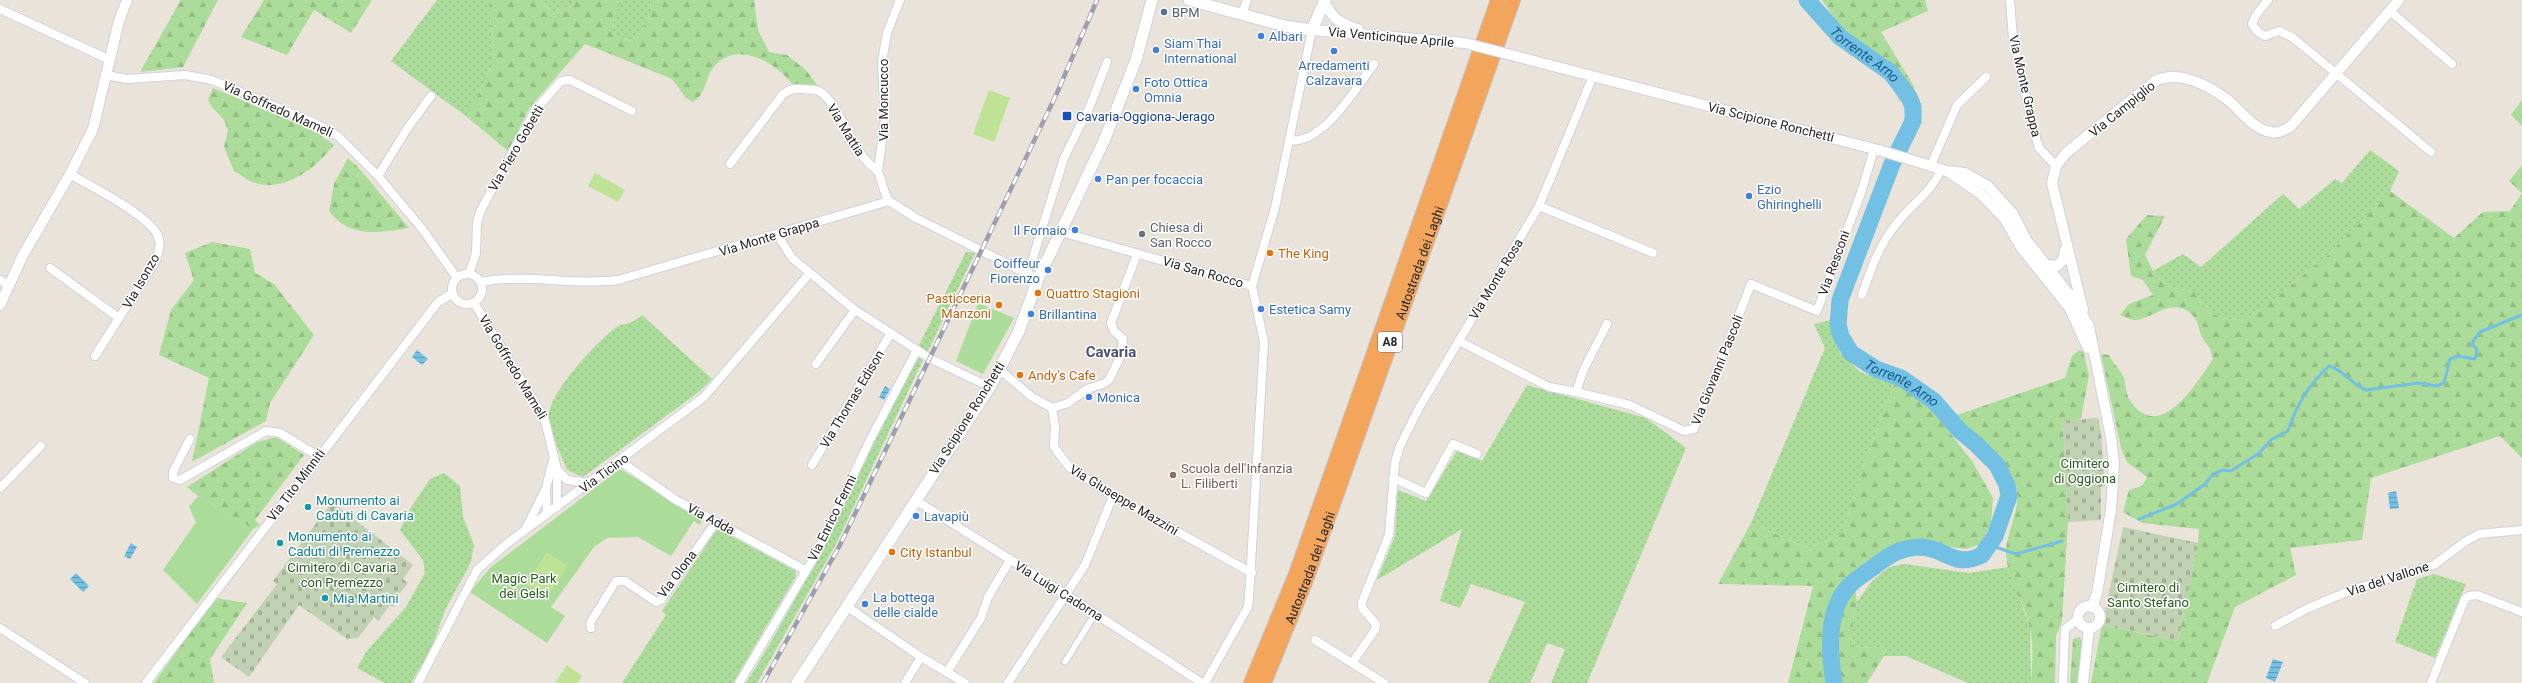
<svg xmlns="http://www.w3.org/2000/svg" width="2522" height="683" font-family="Roboto,sans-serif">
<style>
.grass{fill:url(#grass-dots)}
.forest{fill:url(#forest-firs)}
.cemetery{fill:url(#cemetery-stones)}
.park{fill:#acdc99}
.pitch{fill:#bee395}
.water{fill:url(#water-rules)}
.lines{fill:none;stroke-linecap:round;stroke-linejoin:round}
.stream{stroke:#73c0e5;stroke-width:3}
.river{stroke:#73c0e5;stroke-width:17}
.pedestrian-casing{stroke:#cfd1e0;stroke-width:8}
.minor-casing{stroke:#cfd1e0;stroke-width:10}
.tertiary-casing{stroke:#cfd1e0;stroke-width:12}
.secondary-casing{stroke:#cfd1e0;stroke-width:13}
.motorway-casing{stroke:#c3c3c3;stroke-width:16}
.pedestrian{stroke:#fff;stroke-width:5.5}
.minor{stroke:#fff;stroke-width:8}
.tertiary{stroke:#fff;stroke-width:10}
.secondary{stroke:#fff;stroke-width:11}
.motorway{stroke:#f2a55b;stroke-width:14}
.rail-casing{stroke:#9d9fb1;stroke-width:4.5}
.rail{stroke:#fff;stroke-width:3;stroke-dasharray:9;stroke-linecap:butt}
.tertiary-bridge-casing{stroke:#cfd1e0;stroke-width:12;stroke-linecap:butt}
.tertiary-bridge{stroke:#fff;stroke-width:10}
.service-dot{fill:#5c6f8a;stroke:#fff;stroke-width:1.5}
.shop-dot{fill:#3f7fe0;stroke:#fff;stroke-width:1.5}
.transit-dot{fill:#1a4fb4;stroke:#fff;stroke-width:1.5}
.worship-dot{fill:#6b7280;stroke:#fff;stroke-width:1.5}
.food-dot{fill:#e8710a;stroke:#fff;stroke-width:1.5}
.education-dot{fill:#8d6e63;stroke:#fff;stroke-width:1.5}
.culture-dot{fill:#0f9aa8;stroke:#fff;stroke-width:1.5}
.labels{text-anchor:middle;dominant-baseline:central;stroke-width:3;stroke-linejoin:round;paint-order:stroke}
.shield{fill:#fff;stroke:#686868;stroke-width:1}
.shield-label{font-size:12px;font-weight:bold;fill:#272727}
.service-label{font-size:13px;fill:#4e5e75;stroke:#fff;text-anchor:start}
.shop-label{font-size:13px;fill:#366cbe;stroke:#fff;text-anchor:start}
.street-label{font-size:13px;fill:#272727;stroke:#fff}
.transit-label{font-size:13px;fill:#164399;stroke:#fff;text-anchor:start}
.worship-label{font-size:13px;fill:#5b616d;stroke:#fff;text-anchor:start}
.food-label{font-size:13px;fill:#c56008;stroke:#fff;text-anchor:start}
.park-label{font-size:13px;fill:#285e1e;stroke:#fff}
.education-label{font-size:13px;fill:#785e54;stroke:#fff;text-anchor:start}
.culture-label{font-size:13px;fill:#0d838f;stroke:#fff;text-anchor:start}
.water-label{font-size:14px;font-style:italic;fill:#165d8d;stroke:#fff}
.quarter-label{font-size:15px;font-weight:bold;fill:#4b5174;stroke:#fff}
</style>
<defs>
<pattern id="grass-dots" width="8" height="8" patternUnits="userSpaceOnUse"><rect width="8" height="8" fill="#acdc99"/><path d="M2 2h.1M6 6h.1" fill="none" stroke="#94bd84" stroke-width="1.8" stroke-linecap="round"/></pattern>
<pattern id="forest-firs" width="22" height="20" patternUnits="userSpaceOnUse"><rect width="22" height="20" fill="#acdc99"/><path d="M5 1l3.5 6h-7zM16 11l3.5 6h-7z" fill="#94bd84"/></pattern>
<pattern id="cemetery-stones" width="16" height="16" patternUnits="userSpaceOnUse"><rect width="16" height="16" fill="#c0d2b2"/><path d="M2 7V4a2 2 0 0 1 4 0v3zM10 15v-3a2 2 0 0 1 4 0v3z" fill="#a5b499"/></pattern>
<pattern id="water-rules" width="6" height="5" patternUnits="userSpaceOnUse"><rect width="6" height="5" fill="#73c0e5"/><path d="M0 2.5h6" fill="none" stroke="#5e9cba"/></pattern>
</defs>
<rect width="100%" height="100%" fill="#e9e3da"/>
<g class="grass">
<polygon points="437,0 489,0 494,62 467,117 391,61"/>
<polygon points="540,0 574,0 572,5 559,11 552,12"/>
<polygon points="622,0 650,0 652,12 635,42 621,38 612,31 614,16"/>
<polygon points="2370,150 2399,171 2390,191 2328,255 2260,311 2244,320 2225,319 2208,312 2193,291 2167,287 2153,271 2183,254 2201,267 2283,194 2299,209 2335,179 2342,183"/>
<polygon points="966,252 975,253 927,353 918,347"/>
<path d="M642,315l70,64 -12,12 -117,86 -16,-7c-6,-16 -15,-33 -18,-50 -4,-24 47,-77 66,-92 8,-6 16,-2 27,-13z"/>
<polygon points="1831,320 1840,353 1860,372 1894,384 1866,458 1842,534 1808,548 1751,523 1825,348 1814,324"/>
<path d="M917,357l6,3 -87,184 -79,139h-11c66,-104 114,-217 171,-326z"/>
<polygon points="1527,385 1646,418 1686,448 1587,683 1551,683 1565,649 1547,643 1530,683 1488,683 1525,602 1471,584 1460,608 1440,601 1462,529 1377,580 1395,536 1398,490 1426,501 1457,451 1482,461"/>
<polygon points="444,473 460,486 463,517 474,545 471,562 445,610 432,647 411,683 385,683 357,668 366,652 406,607 425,573 423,560 400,530 410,509 430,479"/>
<polygon points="720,530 796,571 796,576 733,683 622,683 666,615 662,611 716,531"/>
<polygon points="1904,564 1969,573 2008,567 2030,627 2031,683 1968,683 1906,656 1884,656 1883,646 1874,648 1849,646 1857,602 1872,581 1889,567"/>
<polygon points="2434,574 2466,584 2435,658 2395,642 2417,579"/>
</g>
<g class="forest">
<polygon points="181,0 218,0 183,67 140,72"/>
<polygon points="264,0 372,0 351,33 314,10 287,55 241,37"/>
<path d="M489,0h51l12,12 7,-1 13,-6 2,-5h48l-8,16 -2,15 9,7 14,4 17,-30 -2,-12h104l4,30 11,22 18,3 19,15 16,22 -18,-8h-12c-16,-22 -57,-45 -79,-16 -8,10 -7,27 -20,34l-7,-4 -14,-19 -87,-35 -55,63 -22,44 -41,-34 27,-55z"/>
<polygon points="1822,0 1925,0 1928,11 1881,32 1915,88 1900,102 1891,83 1835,19"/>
<path d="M213,88l101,43 20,14c-18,22 -45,45 -75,39 -8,-1 -18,-9 -25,-13l-10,-24 4,-17 -4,-10 -13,-14 -3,-6z"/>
<polygon points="2522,100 2522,126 2511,115"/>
<path d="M348,158l9,8 52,62c-30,5 -60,10 -80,-17l5,-27z"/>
<path d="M2522,165v293l-22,-22 -129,42 -9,62 -72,8 6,27 -61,32 -28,76h-116l11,-58 76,16 20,-98 1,-14 -57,-6 -19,-11 6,-22 13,-4 5,-9 -20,-15 -6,-14 -20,-94 8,1c4,8 12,16 15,23 2,7 2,15 5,21 30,47 66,-14 84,-40 -2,-13 -7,-14 -12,-24 -2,-6 -3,-13 -7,-18 -21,-24 -43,4 -60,3 -4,0 -10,-4 -14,-5l9,-11 24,-9 -10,-15 -12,-4 -5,-37 21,-24 18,1 -20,39 8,16 14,16 26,4 15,21 17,7 19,1 16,-9 68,-56 62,-64 64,47 29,-26 27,-1 12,-18 -13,-12z"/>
<polygon points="212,242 250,249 255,273 274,284 314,335 270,403 266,421 192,462 209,378 159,355 171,310 194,280 185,253"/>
<path d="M2079,350l4,1 6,24 -8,44 -18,3 5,100 -6,99 -6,15 -1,47h-24c1,-18 3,-37 -1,-55 -5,-26 -23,-48 -24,-75 0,-25 20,-49 7,-75 -13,-26 -39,-43 -62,-61l114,-39 7,-22z"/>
<polygon points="1894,384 1929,406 1972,461 1993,498 1991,523 1981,544 1966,549 1910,542 1883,552 1853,575 1857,602 1849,646 1874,648 1883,646 1884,656 1867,683 1788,683 1813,586 1718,584 1751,523 1808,548 1842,534 1866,458"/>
<polygon points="276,437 304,455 255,520 260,525 253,529 198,496 187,487 257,442"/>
<polygon points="215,598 247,603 210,659 214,683 154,683"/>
<polygon points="2079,637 2084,643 2079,683 2070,683 2073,639"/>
</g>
<g class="cemetery">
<polygon points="2098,418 2101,432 2105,486 2101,487 2101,520 2068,522 2063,421"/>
<polygon points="332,502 413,565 403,579 408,583 396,598 398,600 393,607 390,605 378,621 374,617 358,638 347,639 299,605 249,677 221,657 277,584 273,581"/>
<polygon points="2123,527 2198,543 2178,641 2102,625"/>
</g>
<g class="park">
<polygon points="978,303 1014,318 983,374 956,361"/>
<polygon points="620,469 703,519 700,525 694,521 671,556 638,537 607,538 594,547 551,607 565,616 547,643 470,592 490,568"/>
<polygon points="198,496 253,529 197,604 163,570 196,522 189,507"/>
</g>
<g class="pitch">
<polygon points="989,90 1010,98 994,142 973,134"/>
<polygon points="595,173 625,190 618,202 588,186"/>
<polygon points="547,552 568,566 546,598 525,584"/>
<polygon points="567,665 582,676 577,683 555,683"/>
</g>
<g class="water">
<polygon points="417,350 428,359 422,365 412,357"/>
<polygon points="885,386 890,389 884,400 879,397"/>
<polygon points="2396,491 2399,508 2390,509 2388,493"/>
<polygon points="131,543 137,547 130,559 124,556"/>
<polygon points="76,573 89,586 83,592 70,579"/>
<polygon points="2273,659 2283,662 2275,682 2266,678"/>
</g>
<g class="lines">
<g class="stream">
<path d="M2139,519l38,-15 28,-20 8,-10 10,-4 8,1 28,-18 13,-14 16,-8c8,-25 21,-47 41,-65 15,4 23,19 37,24l52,-7 19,3 7,-3 6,-24 8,-3 17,3 2,-9 -5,-7 8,-11 42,-17"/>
<polyline points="1990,545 2016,554 2062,541"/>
</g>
<path class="river" id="s1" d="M1807,0l33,37 51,36 18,24 4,10v14l-21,43 -52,136 -2,25 3,11 10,17 25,16 25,9 33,23 26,30 16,13 21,21 10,20 2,11 -14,40 -13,19c-28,14 -36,-7 -61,-8 -19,0 -32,8 -46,19 -8,6 -18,12 -25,19 -24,24 -21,66 -16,98"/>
<g class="pedestrian-casing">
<polyline id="pedestrian" points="1065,662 1095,614"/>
</g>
<g class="minor-casing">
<g id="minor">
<polyline points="900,0 887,33 882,62 885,119 878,171 886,196 889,201 916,218 1038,279"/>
<polyline points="2010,0 2013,39 2033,128 2039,148 2056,166"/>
<polyline points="2268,0 2256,15 2252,24 2258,32 2265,36 2279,31 2292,37 2431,152"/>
<polyline points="0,9 110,60"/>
<polyline points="2390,11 2452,64"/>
<polyline points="1242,14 1247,0"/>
<polyline points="106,75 127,79 185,75 212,80 315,123 338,136 378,176 423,230 457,278"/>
<path d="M1289,140c33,6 68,-53 85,-76"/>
<path d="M730,164l53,-70c7,-5 12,-6 21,-5 4,1 11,0 15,2 22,13 33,64 59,80"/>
<polyline points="1931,165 1957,105 1986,77"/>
<path d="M70,174c21,13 84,43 89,65 2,7 -1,14 -3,21l-61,96"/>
<polyline points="378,176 407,129 431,96"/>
<polyline points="1539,206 1653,253"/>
<polyline points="1061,232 1252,286"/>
<polyline points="777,234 792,258 855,310 931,359 990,387"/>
<polyline points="50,268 119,318"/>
<polyline points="1018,269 1028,269 1031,264 1064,158 1090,106 1107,62"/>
<circle cx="467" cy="289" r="15"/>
<polyline points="469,274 476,253 477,222 481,210 536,109 561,81 570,80 632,111"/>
<polyline points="0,280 8,285"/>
<path d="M481,282c46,-9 91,4 137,-2l271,-79"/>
<path d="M1862,295c9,-26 17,-50 35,-72 14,-18 36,-32 44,-54"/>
<polyline points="474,303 544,417 557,469 557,507"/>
<polyline points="1459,341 1549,387 1576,392 1584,369 1607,324"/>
<polyline points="816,364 855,310"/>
<polyline points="999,369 1032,397 1052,408 1055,427 1054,447 1070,468 1113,496 1252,573"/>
<polyline points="1576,392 1630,405 1684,431 1694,429 1751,284 1817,311 1862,190 1874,149"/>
<polyline points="1052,408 1068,403 1087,389 1103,384 1109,380 1121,355 1123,339 1114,331 1111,323 1137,254"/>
<polyline points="190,439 173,472 173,478 180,480 266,431 280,433 318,456"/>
<polyline points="620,461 676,500 805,570"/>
<polyline points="812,465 891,333"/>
<polyline points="557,469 567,480 590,483"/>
<polyline points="1393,478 1426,493 1453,444 1477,454"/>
<polyline points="0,488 41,446"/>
<polyline points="546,491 547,514"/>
<polyline points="915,500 1065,594 1202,683"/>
<polyline points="525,530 546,488 553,460"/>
<polyline points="846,606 921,657 965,683"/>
<polyline points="2275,626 2306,609 2354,589 2434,565 2466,541 2479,534 2522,530"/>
<polyline points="0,628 85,683"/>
<polyline points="591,628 590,623 616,581 625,581 656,602 661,600 716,522"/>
<polyline points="1315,640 1384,683"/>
<polyline points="1352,663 1375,630 1376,624 1362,608 1362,602 1389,535 1395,462 1400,446 1419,408 1539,206 1593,76"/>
<polyline points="947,672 981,618 988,597 1010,560"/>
<polyline points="146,683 438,302 453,293"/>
<polyline points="418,683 477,570 505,545 704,397 809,274"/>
<polyline points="739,683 815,556 869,442 917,350"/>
<polyline points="905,683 921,657"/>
<polyline points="1008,683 1085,565 1113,496"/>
<polyline points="1205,683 1248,607 1249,598 1264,342 1252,286 1275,208 1312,30"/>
<polyline points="2063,683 2065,629 2078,619"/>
<polyline points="2431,683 2465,599 2469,596 2477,595 2522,612"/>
</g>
</g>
<g class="tertiary-casing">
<g id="tertiary">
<path d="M1324,1c8,17 16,23 34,28"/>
<polyline points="1312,30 1465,43"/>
<polyline points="1515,56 1882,151 1947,171 1965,173 1988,186 2013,214 2027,241 2076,303 2089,327 2111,437 2114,464 2111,510 2097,593 2092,607"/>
<polyline points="1947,171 1981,194 2005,219 2020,246 2069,307 2088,348"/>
<polyline points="2046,265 2057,266 2063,260 2065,250"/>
<polyline points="0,305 23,255 70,174 93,129 119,21 127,0"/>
<path d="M2083,310l-31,-127 4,-17 10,-13 89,-72c24,-12 55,5 74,20 12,10 25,29 42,31 7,2 14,-2 20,-6l108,-126"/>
<circle cx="2089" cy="617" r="11"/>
<polyline points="2083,683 2089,628"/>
</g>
</g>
<g class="secondary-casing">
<g id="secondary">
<polyline points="1189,0 1285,26 1312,30 1325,0"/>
<polyline points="797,683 990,387 1019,331 1038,279 1104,141 1136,60 1152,0"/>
</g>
</g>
<g class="motorway-casing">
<g id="motorway">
<polyline points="1251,683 1296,574 1498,0"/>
<path id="s2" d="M1264,683l42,-103 207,-580"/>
</g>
</g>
<use href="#pedestrian" class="pedestrian"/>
<use href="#minor" class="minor"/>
<use href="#tertiary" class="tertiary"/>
<use href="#secondary" class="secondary"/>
<use href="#motorway" class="motorway"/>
<g class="rail-casing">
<polyline id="rail" points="763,683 840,545 1057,93 1097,0"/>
</g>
<use href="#rail" class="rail"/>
<g class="tertiary-bridge-casing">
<polyline id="tertiary-bridge" points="1465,43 1515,56"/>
</g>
<use href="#tertiary-bridge" class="tertiary-bridge"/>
</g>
<circle class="service-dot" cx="1164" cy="12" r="4"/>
<g class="shop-dot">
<circle cx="1261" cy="36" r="4"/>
<circle cx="1156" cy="50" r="4"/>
<circle cx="1334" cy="51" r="4"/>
<circle cx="1136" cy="89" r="4"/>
<circle cx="1098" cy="179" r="4"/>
<circle cx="1749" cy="196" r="4"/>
<circle cx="1075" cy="230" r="4"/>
<circle cx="1048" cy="270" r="4"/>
<circle cx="1261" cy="309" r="4"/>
<circle cx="1031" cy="314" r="4"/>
<circle cx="1089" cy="397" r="4"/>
<circle cx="916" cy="516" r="4"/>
<circle cx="865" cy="604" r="4"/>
</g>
<rect class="transit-dot" x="1062" y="111" width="10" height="10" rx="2"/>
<circle class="worship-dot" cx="1142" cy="234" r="4"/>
<g class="food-dot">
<circle cx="1270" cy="253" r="4"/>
<circle cx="1038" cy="293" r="4"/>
<circle cx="999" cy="305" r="4"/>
<circle cx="1020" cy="375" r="4"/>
<circle cx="892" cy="552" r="4"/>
</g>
<circle class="education-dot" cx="1173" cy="475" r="4"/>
<g class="culture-dot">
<circle cx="308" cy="507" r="4"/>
<circle cx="280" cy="543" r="4"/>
<circle cx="325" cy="598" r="4"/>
</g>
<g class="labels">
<rect class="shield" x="1378" y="332" width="24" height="20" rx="3"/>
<g class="shield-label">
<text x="1390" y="342">A8</text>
</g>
<g class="service-label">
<text x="1172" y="12">BPM</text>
</g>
<g class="shop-label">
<text x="1269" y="36">Albari</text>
<text x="1164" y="43">Siam Thai<tspan x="1164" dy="15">International</tspan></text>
<text x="1334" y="65" text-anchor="middle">Arredamenti<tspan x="1334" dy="15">Calzavara</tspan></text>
<text x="1144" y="82">Foto Ottica<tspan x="1144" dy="15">Omnia</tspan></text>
<text x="1106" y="179">Pan per focaccia</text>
<text x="1757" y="189">Ezio<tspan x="1757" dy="15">Ghiringhelli</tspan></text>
<text x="1067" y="230" text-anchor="end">Il Fornaio</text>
<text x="1040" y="263" text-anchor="end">Coiffeur<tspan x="1040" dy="15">Fiorenzo</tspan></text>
<text x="1269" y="309">Estetica Samy</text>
<text x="1039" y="314">Brillantina</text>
<text x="1097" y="397">Monica</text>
<text x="924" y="516">Lavapiù</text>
<text x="873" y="597">La bottega<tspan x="873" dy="15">delle cialde</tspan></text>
</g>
<g class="street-label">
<text transform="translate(1391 37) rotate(5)">Via Venticinque Aprile</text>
<text transform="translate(2025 86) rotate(77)">Via Monte Grappa</text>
<text transform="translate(883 100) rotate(-90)">Via Moncucco</text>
<text transform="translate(278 109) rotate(24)">Via Goffredo Mameli</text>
<text transform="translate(2122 109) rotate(-39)">Via Campiglio</text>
<text transform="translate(1771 122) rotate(14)">Via Scipione Ronchetti</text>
<text transform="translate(846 130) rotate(58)">Via Mattia</text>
<text transform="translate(516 148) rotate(-60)">Via Piero Gobetti</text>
<text transform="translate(769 237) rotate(-17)">Via Monte Grappa</text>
<text stroke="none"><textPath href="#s2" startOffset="448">Autostrada dei Laghi</textPath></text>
<text transform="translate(1834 263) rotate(-70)">Via Resconi</text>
<text transform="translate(1203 272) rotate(16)">Via San Rocco</text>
<text transform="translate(1496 279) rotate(-59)">Via Monte Rosa</text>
<text transform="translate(141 281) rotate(-60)">Via Isonzo</text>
<text transform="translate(513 367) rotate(59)">Via Goffredo Mameli</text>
<text transform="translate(1717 370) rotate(-68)">Via Giovanni Pascoli</text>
<text transform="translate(852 399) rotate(-59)">Via Thomas Edison</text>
<text transform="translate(967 418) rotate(-58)">Via Scipione Ronchetti</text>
<text transform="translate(604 473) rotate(-36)">Via Ticino</text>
<text transform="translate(296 485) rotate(-53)">Via Tito Minniti</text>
<text transform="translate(1124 500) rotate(31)">Via Giuseppe Mazzini</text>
<text transform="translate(832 518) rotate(-64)">Via Enrico Fermi</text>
<text transform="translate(711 519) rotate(28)">Via Adda</text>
<text stroke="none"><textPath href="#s2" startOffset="124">Autostrada dei Laghi</textPath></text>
<text transform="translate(677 574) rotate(-53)">Via Olona</text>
<text transform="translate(2388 579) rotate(-18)">Via del Vallone</text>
<text transform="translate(1059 591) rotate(32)">Via Luigi Cadorna</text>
</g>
<g class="transit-label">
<text x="1076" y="116">Cavaria-Oggiona-Jerago</text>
</g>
<g class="worship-label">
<text x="1150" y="227">Chiesa di<tspan x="1150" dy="15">San Rocco</tspan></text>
</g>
<g class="food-label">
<text x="1278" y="253">The King</text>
<text x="1046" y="293">Quattro Stagioni</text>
<text x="991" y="298" text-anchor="end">Pasticceria<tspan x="991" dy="15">Manzoni</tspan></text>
<text x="1028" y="375">Andy's Cafe</text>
<text x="900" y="552">City Istanbul</text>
</g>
<g class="park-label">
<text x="2085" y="463">Cimitero<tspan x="2085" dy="15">di Oggiona</tspan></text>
<text x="342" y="567">Cimitero di Cavaria<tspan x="342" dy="15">con Premezzo</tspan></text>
<text x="524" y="578">Magic Park<tspan x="524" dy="15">dei Gelsi</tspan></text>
<text x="2148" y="587">Cimitero di<tspan x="2148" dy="15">Santo Stefano</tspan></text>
</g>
<g class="education-label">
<text x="1181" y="468">Scuola dell'Infanzia<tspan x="1181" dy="15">L. Filiberti</tspan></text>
</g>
<g class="culture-label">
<text x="316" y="500">Monumento ai<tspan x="316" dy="15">Caduti di Cavaria</tspan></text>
<text x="288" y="536">Monumento ai<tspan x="288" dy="15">Caduti di Premezzo</tspan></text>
<text x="333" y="598">Mia Martini</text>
</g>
<g class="water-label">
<text stroke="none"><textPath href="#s1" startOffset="80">Torrente Arno</textPath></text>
<text stroke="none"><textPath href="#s1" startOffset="476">Torrente Arno</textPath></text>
</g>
<g class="quarter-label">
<text x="1111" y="352">Cavaria</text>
</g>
</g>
</svg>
